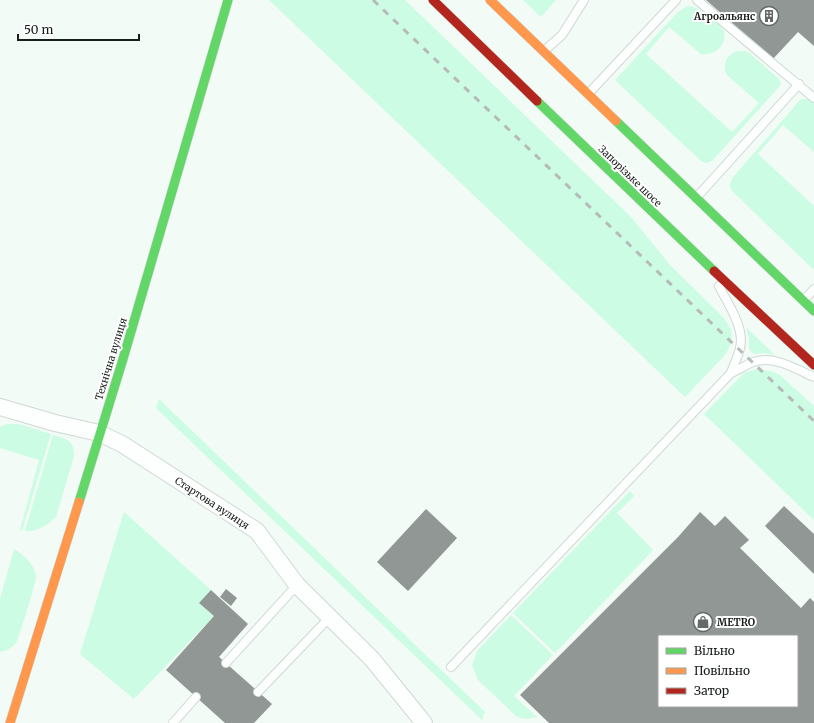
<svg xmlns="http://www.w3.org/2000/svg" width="814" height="723" font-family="Merriweather,serif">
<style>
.green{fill:#ccfce4}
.building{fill:#919794;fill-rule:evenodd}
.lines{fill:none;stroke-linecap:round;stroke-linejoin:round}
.lane-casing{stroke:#d0d8d4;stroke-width:10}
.street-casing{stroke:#d0d8d4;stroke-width:18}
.fast-casing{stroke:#d0d8d4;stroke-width:10}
.slow-casing{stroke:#d0d8d4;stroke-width:10}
.jam-casing{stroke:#d0d8d4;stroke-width:10}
.lane{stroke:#fdfefe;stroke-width:8}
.street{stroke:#fdfefe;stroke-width:16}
.fast{stroke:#63d668;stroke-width:9}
.slow{stroke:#ff974d;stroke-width:9}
.jam{stroke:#b3261e;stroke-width:9}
.rail{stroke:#b7bab9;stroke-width:3;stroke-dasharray:7 7;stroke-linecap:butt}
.labels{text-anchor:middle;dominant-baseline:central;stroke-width:4;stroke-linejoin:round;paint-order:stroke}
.poi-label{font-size:10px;font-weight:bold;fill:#171d1a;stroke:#fff;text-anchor:end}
.street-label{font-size:10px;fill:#171d1a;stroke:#fff}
</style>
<rect width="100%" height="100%" fill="#f2fbf6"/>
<g class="green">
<polygon points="269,0 405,0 631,217 670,265 724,318 731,330 732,341 726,354 685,397"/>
<polygon points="523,0 556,0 541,17"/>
<path d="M688,6c11,0 30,16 36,25 3,15 -9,25 -23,23l-32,-27 -23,27 86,78 27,-29 -32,-28c-8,-14 6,-29 21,-23l30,26 3,4 -2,5 -67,74 -5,2 -5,-1 -87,-82 63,-68z"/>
<polygon points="801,99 809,99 814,103 814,152 783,125 758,154 814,206 814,270 731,190 730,184 733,177"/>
<polygon points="746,327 775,355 764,353 754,354 749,349 749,338"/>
<polygon points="757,369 771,371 780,375 814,406 814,520 704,414 744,373"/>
<polygon points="159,399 485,712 482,720 156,408"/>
<polygon points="7,424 19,424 51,434 22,531 20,530 39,460 0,448 0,427"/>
<path d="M53,435c14,4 21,5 21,21l-18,61c-9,8 -18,15 -31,14z"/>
<polygon points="630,491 634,496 617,513 653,550 555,653 513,613"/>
<polygon points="124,512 211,590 199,603 214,616 134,699 80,654"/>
<path d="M14,549c9,5 22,17 22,29 0,4 -18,63 -20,65 -4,5 -10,8 -16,9v-53z"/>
<path d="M511,615l42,40 -39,41 23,21c-9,2 -15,3 -22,-2l-37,-35 -6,-15 5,-14z"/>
</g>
<g class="building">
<polygon points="706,0 814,0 814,46 798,32 773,59"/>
<polygon points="784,506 814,534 814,574 765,526"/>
<polygon points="426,509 457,538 408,591 377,562"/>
<path d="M700,512l15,14 10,-10 24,24 -9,8 61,60 9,-10 4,4v121h-265l-29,-28 158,-158zM659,636h138v70h-138z"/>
<polygon points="226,589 237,598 231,606 220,597"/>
<polygon points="211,590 248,624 219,657 272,704 254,723 225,723 166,670 214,616 199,603"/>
</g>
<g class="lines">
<g class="lane-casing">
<g id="lane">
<polyline points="697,0 814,98"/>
<polyline points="544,51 562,35 584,0"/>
<polyline points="589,93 676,0"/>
<polyline points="696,198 799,84"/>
<path d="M719,286c8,16 22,36 22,55 0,11 -7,22 -10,32"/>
<polyline points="804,300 814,289"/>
<polyline points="226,663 297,585"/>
<path d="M451,667l280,-294c7,-3 15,-8 22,-11 21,-7 43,7 61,15"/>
<polyline points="258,692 330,617"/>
<polyline points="173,723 196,697"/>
</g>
</g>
<g class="street-casing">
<polyline id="street" points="0,407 55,423 99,433 122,444 257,531 297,585 372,659 424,723"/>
</g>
<g class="fast-casing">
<g id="fast">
<polyline points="537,101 714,271"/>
<polyline points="616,121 814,311"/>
<polyline points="79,502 123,359 228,0"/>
</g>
</g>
<g class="slow-casing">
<g id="slow">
<polyline points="490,0 616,121"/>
<polyline points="10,723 79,502"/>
</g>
</g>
<g class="jam-casing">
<g id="jam">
<polyline points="433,0 537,101"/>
<polyline points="714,271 814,365"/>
</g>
</g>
<use href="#lane" class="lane"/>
<use href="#street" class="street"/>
<use href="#fast" class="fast"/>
<use href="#slow" class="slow"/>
<use href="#jam" class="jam"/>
<polyline class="rail" points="373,0 814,421"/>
</g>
<defs>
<g id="building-ring" transform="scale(1)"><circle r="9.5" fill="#fff" stroke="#646b67" stroke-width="1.5"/><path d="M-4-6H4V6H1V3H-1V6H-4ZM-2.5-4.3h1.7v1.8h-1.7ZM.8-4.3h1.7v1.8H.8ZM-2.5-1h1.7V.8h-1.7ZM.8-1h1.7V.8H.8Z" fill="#646b67"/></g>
<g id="shop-ring" transform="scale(1)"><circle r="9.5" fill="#fff" stroke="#646b67" stroke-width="1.5"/><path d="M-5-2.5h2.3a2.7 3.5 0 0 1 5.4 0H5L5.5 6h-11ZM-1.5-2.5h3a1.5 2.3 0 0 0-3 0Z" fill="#646b67"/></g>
</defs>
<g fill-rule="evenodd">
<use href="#building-ring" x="769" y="16"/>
<use href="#shop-ring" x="703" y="622"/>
</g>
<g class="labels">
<g class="poi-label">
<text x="755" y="16">Агроальянс</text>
<text x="717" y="622" text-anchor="start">METRO</text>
</g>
<g class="street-label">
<text transform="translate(630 176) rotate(44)">Запорізьке шосе</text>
<text transform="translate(111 359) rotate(-73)">Технічна вулиця</text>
<text transform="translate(212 503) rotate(33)">Стартова вулиця</text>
</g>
</g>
<rect x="658" y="635" width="140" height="72" fill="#ffffff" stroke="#a2a5a3"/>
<rect x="666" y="648" width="20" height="6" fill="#63d668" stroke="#a2a5a3"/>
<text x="694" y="655" font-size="12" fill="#171d1a">Вільно</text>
<rect x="666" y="668" width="20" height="6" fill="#ff974d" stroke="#a2a5a3"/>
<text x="694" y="675" font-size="12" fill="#171d1a">Повільно</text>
<rect x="666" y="688" width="20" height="6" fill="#b3261e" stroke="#a2a5a3"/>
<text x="694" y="695" font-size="12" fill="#171d1a">Затор</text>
<path d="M18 34v6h121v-6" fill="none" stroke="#171d1a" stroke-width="2"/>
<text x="24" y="34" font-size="12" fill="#171d1a" stroke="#ffffff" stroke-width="3" paint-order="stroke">50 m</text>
</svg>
